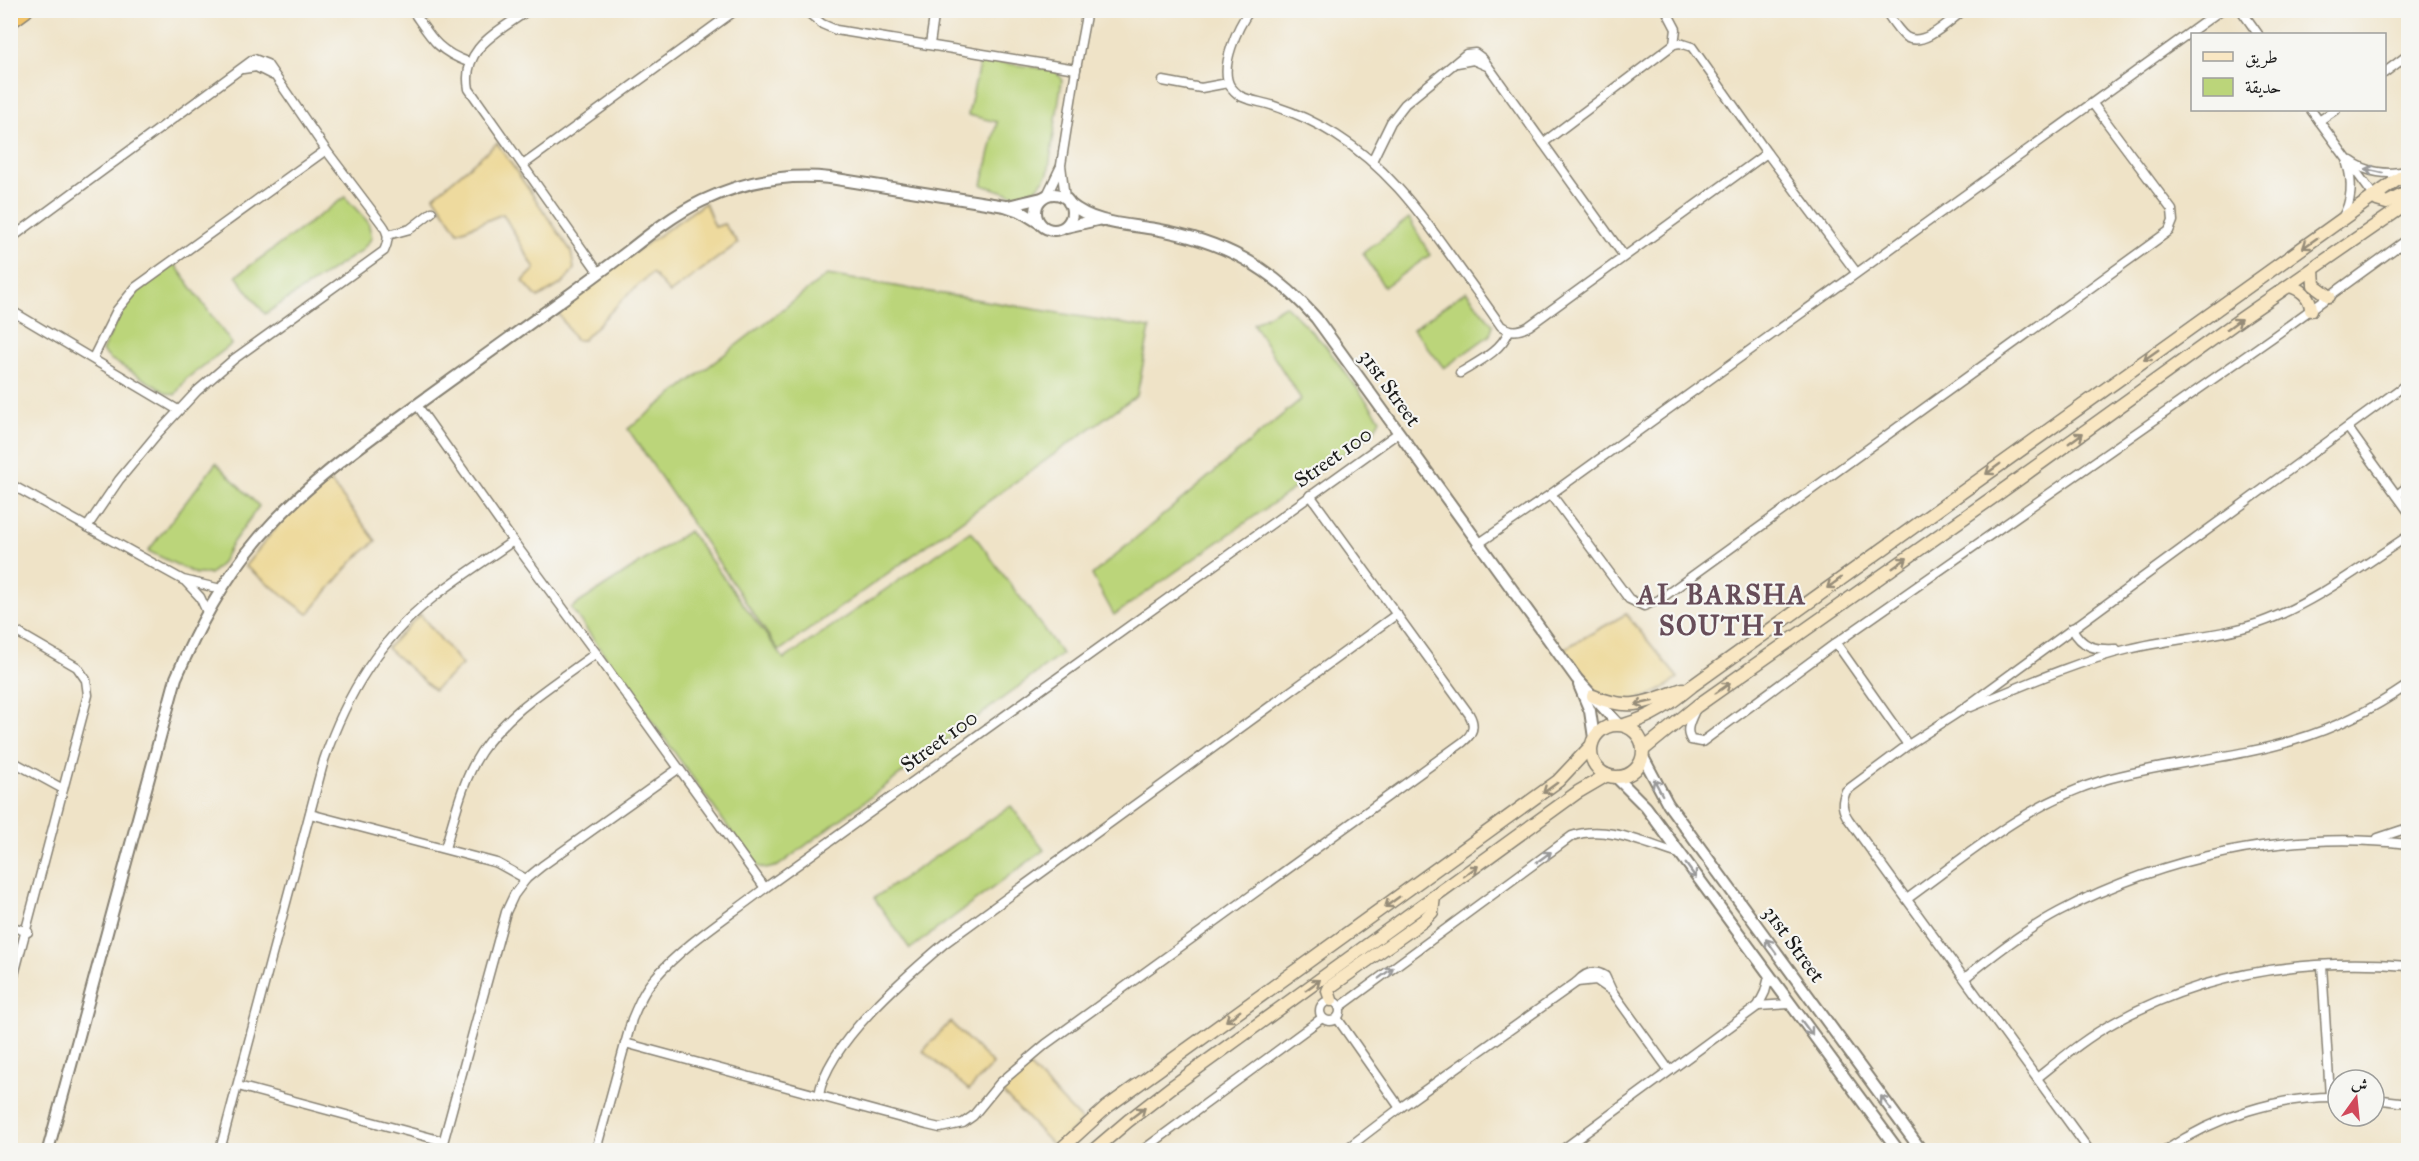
<svg xmlns="http://www.w3.org/2000/svg" width="2419" height="1161" font-family="'IM FELL Great Primer',Amiri,serif">
<style>
.green{fill:#bbd57a;stroke:#6c784b;stroke-width:1.5}
.sand{fill:#eeda9e;stroke:#857b5d;stroke-width:1.5}
.lines{fill:none;stroke-linecap:round;stroke-linejoin:round}
.minor-casing{stroke:#868072;stroke-width:11}
.tertiary-casing{stroke:#868072;stroke-width:14}
.secondary-casing{stroke:#868072;stroke-width:15}
.motorway-casing{stroke:#868072;stroke-width:18}
.minor{stroke:#fff;stroke-width:8}
.tertiary{stroke:#fff;stroke-width:10}
.secondary{stroke:#f9e7c3;stroke-width:12}
.motorway{stroke:#f1c36a;stroke-width:15}
.oneway{stroke:#999}
.oneway2{stroke:#968c78}
.labels{text-anchor:middle;dominant-baseline:central;stroke-width:4.5;stroke-linejoin:round;paint-order:stroke}
.street-label{font-size:21px;fill:#1c1c1c;stroke:#f6f6f2}
.district-label{font-size:27px;font-weight:bold;letter-spacing:1.5px;fill:#674d59;stroke:#f6f6f2}
</style>
<rect width="100%" height="100%" fill="#f6f6f2"/>
<filter id="ink" filterUnits="userSpaceOnUse"><feTurbulence type="fractalNoise" baseFrequency=".0167" numOctaves="2"/><feDisplacementMap in="SourceGraphic" scale="12" xChannelSelector="R" yChannelSelector="G"/><feConvolveMatrix kernelMatrix="1 2 1 2 8 2 1 2 1" color-interpolation-filters="sRGB"/></filter>
<filter id="wash" filterUnits="userSpaceOnUse"><feTurbulence type="fractalNoise" baseFrequency=".008" numOctaves="4" result="noise"/><feDisplacementMap in="SourceGraphic" scale="24" xChannelSelector="R" yChannelSelector="G"/><feGaussianBlur stdDeviation="1.35" result="paint"/><feColorMatrix in="noise" values="0 0 0 0 0 0 0 0 0 0 0 0 0 0 0 0 0 1.4 0 .05"/><feComposite in="paint" operator="in"/></filter>
<g filter="url(#wash)">
<rect width="100%" height="100%" fill="#efe3c7"/>
<g class="green">
<polygon points="980,60 1055,70 1062,79 1048,174 1037,188 1018,196 982,185 997,122 968,115"/>
<polygon points="345,197 368,222 372,238 361,251 265,314 236,276"/>
<polygon points="1409,218 1430,255 1384,287 1363,253"/>
<polygon points="174,263 232,344 186,379 175,395 167,393 110,359 102,351 123,308 138,291"/>
<polygon points="827,275 1150,328 1137,395 779,651 628,429"/>
<polygon points="1466,291 1493,325 1490,335 1444,368 1413,329"/>
<polygon points="1285,305 1325,345 1380,419 1375,429 1366,438 1114,615 1092,575 1301,399 1253,324"/>
<polygon points="216,463 259,506 233,542 221,564 210,574 196,574 148,551"/>
<polygon points="689,531 784,659 971,531 1062,654 778,866 766,869 755,865 571,608"/>
<polygon points="1011,806 1044,850 910,949 874,898"/>
</g>
<g class="sand">
<polygon points="497,143 571,251 574,269 563,283 538,298 523,281 535,269 503,214 458,232 434,196"/>
<polygon points="705,203 715,227 724,224 738,243 670,293 652,273 625,297 583,340 575,340 555,308"/>
<polygon points="327,477 376,541 353,561 308,614 245,566 284,518"/>
<polygon points="420,614 462,665 434,690 387,648"/>
<path d="M1626,614l52,64c-23,19 -60,35 -86,10 -12,-10 -20,-26 -30,-38z"/>
<polygon points="950,1022 993,1064 969,1090 923,1051"/>
<polygon points="1027,1064 1082,1121 1055,1147 999,1089"/>
</g>
</g>
<g filter="url(#ink)">
<g class="lines">
<g class="minor-casing">
<g id="minor">
<path d="M412,10c19,27 24,40 56,52"/>
<path d="M528,10c-29,22 -67,37 -59,79l130,184"/>
<polyline points="805,10 822,24 836,30 1076,69"/>
<path d="M1250,10c-12,16 -31,57 -20,76 3,4 6,7 10,10 10,5 23,6 34,10 22,7 43,17 62,29 48,30 80,72 112,117 18,25 36,49 53,74 10,6 17,6 28,0l238,-173"/>
<polyline points="1666,10 1676,29 1674,44"/>
<path d="M1885,10c6,9 13,21 21,27 18,11 44,-17 58,-27"/>
<polyline points="2241,10 2258,34"/>
<polyline points="930,44 935,10"/>
<polyline points="1457,63 1473,60 1487,66"/>
<polyline points="243,69 256,67 272,75"/>
<polyline points="2384,73 2408,55"/>
<polyline points="1163,81 1201,88 1228,83"/>
<polyline points="2311,110 2374,196"/>
<polyline points="2319,121 2335,110"/>
<polyline points="1543,143 1674,44 1680,43 1692,47 1767,153 1856,272"/>
<polyline points="1372,161 1391,122 1405,104 1466,54 1475,53 1483,59 1624,256"/>
<path d="M2351,161c16,12 37,14 56,10"/>
<polyline points="523,165 736,10"/>
<polyline points="1047,195 1060,168"/>
<polyline points="1065,198 1061,165 1076,69 1087,10"/>
<path d="M2342,218c10,-16 11,-36 5,-54"/>
<polyline points="388,235 410,229 432,212"/>
<path d="M10,239l244,-180 13,5 59,86 56,74c7,9 7,16 2,27l-150,108 -37,32 -39,42 -39,47 -32,47"/>
<polyline points="10,310 178,410"/>
<polyline points="93,358 117,310 136,287 326,150"/>
<path d="M1460,373c19,-12 40,-21 49,-42"/>
<polyline points="417,405 513,541 596,653 765,888"/>
<polyline points="2348,428 2408,511"/>
<polyline points="10,484 183,580 221,589"/>
<polyline points="1551,494 1629,599 1644,606 1659,600 2169,231 2173,221 2172,210 2093,104"/>
<polyline points="2397,495 2408,486"/>
<polyline points="1478,544 1551,494 2221,10"/>
<polyline points="186,582 200,597 207,612"/>
<polyline points="10,628 77,667 86,680 88,695 10,990"/>
<path d="M2072,628c10,20 24,22 44,21"/>
<polyline points="1836,643 1908,745"/>
<path d="M1971,707c51,-21 104,-45 158,-58 43,-11 88,-12 130,-26 54,-19 102,-56 149,-87"/>
<path d="M1696,708c-4,10 -12,21 -5,32l11,2 134,-99 437,-306 135,-98"/>
<polyline points="10,760 63,789"/>
<polyline points="310,814 497,863 526,879"/>
<polyline points="2378,838 2408,828"/>
<path d="M445,848c10,-32 17,-67 36,-96 28,-42 75,-69 115,-99"/>
<path d="M1907,899c62,-45 122,-97 197,-119 62,-18 129,-21 191,-40 41,-12 78,-31 113,-55"/>
<polyline points="10,926 28,932"/>
<polyline points="2322,965 2330,1097"/>
<path d="M1965,978c29,-24 60,-48 94,-66 106,-56 230,-82 349,-68"/>
<polyline points="1577,982 1596,980 1609,989"/>
<circle cx="1330" cy="1011" r="10"/>
<polyline points="1758,1006 1789,1004"/>
<path d="M1340,1007l232,-171c34,-12 74,8 107,18"/>
<polyline points="1337,1018 1400,1108"/>
<path d="M625,1043l302,82 13,3 23,-5 10,-7 27,-33 46,-39 417,-302c10,-8 13,-16 6,-28l-159,-219"/>
<path d="M2037,1078c25,-20 50,-41 78,-56 90,-50 192,-64 293,-56"/>
<polyline points="238,1086 443,1141"/>
<path d="M819,1095c8,-51 87,-119 126,-152l452,-329"/>
<polyline points="2374,1099 2408,1103"/>
<path d="M220,1150l104,-390c21,-62 53,-118 106,-160 26,-21 55,-39 83,-59"/>
<polyline points="441,1150 506,912 514,895 526,879 542,866 678,769"/>
<path d="M596,1150l36,-131c6,-14 12,-29 22,-40 31,-36 74,-62 111,-91l633,-455"/>
<polyline points="1143,1150 1322,1018"/>
<path d="M1345,1150l55,-42 177,-126c8,-9 17,-13 28,-6l7,15 57,79"/>
<polyline points="1562,1150 1758,1006 1765,992 1769,977"/>
<path d="M2089,1150l-240,-330c-7,-10 -8,-17 -3,-29l62,-46 51,-33 449,-329"/>
<path d="M2166,1150c49,-33 112,-54 172,-53"/>
</g>
</g>
<g class="tertiary-casing">
<g id="tertiary">
<circle cx="1054" cy="212" r="18"/>
<path d="M1069,203c25,21 56,21 86,26 68,12 115,37 161,89l261,361 41,45"/>
<polyline points="1008,206 1042,198"/>
<polyline points="1066,227 1097,220"/>
<polyline points="1579,685 1590,711 1594,738"/>
<polyline points="1643,757 1668,804 1921,1150"/>
<polyline points="1616,777 1646,807 1898,1150"/>
<path d="M48,1150l128,-472c22,-51 47,-98 83,-140 44,-51 98,-90 152,-129 46,-33 93,-67 140,-101 25,-18 51,-37 76,-56 24,-19 48,-38 75,-51 40,-19 83,-28 128,-23l175,28 17,6 16,10"/>
</g>
</g>
<g class="secondary-casing">
<g id="secondary">
<polyline points="2374,196 2377,200 2387,203 2408,192"/>
<polyline points="2313,270 2314,285 2329,296"/>
<path d="M2289,286c11,2 22,11 22,24"/>
<path d="M1593,696c38,16 54,6 90,-7"/>
<circle cx="1617" cy="751" r="26"/>
<path d="M1624,725c28,-8 46,-21 68,-39l716,-514"/>
<polyline points="1644,749 1697,706 2002,491 2242,318 2408,203"/>
<polyline points="1331,1000 1328,991 1330,987 1423,921 1432,912 1434,897"/>
<polyline points="1060,1150 1107,1107 1558,781 1591,746"/>
<polyline points="1094,1150 1128,1121 1173,1086 1578,792 1607,775"/>
</g>
</g>
<g class="motorway-casing">
<polyline id="motorway" points="10,21 25,10"/>
</g>
<use href="#minor" class="minor"/>
<use href="#tertiary" class="tertiary"/>
<use href="#secondary" class="secondary"/>
<use href="#motorway" class="motorway"/>
</g>
<defs><path id="oneway-shaft" d="M-6 0H5M1.5-3L5.5 0L1.5 3" fill="none" stroke-width="1.6" stroke-linecap="round" stroke-linejoin="round" transform="scale(1.5)"/></defs>
<g class="oneway">
<use href="#oneway-shaft" transform="translate(2374 171) rotate(-167)"/>
<use href="#oneway-shaft" transform="translate(1658 787) rotate(-118)"/>
<use href="#oneway-shaft" transform="translate(1544 857) rotate(-36)"/>
<use href="#oneway-shaft" transform="translate(1691 871) rotate(54)"/>
<use href="#oneway-shaft" transform="translate(1771 946) rotate(-126)"/>
<use href="#oneway-shaft" transform="translate(1386 973) rotate(-37)"/>
<use href="#oneway-shaft" transform="translate(1807 1028) rotate(53)"/>
<use href="#oneway-shaft" transform="translate(1886 1103) rotate(-126)"/>
</g>
<g class="oneway2">
<use href="#oneway-shaft" transform="translate(2310 243) rotate(145)"/>
<use href="#oneway-shaft" transform="translate(2234 324) rotate(-36)"/>
<use href="#oneway-shaft" transform="translate(2151 355) rotate(145)"/>
<use href="#oneway-shaft" transform="translate(2076 438) rotate(-36)"/>
<use href="#oneway-shaft" transform="translate(1993 469) rotate(144)"/>
<use href="#oneway-shaft" transform="translate(1900 563) rotate(-35)"/>
<use href="#oneway-shaft" transform="translate(1834 583) rotate(144)"/>
<use href="#oneway-shaft" transform="translate(1723 688) rotate(-35)"/>
<use href="#oneway-shaft" transform="translate(1644 703) rotate(167)"/>
<use href="#oneway-shaft" transform="translate(1550 788) rotate(144)"/>
<use href="#oneway-shaft" transform="translate(1471 871) rotate(-36)"/>
<use href="#oneway-shaft" transform="translate(1392 902) rotate(144)"/>
<use href="#oneway-shaft" transform="translate(1313 985) rotate(-36)"/>
<use href="#oneway-shaft" transform="translate(1233 1016) rotate(144)"/>
<use href="#oneway-shaft" transform="translate(1138 1113) rotate(-37)"/>
</g>
</g>
<g class="labels">
<g class="street-label">
<text transform="translate(1390 388) rotate(54)">31st Street</text>
<text transform="translate(1333 457) rotate(-35)">Street 100</text>
<text transform="translate(939 741) rotate(-36)">Street 100</text>
<text transform="translate(1794 944) rotate(54)">31st Street</text>
</g>
<g class="district-label">
<text x="1722" y="594">AL BARSHA<tspan x="1722" dy="31">SOUTH 1</tspan></text>
</g>
</g>
<rect width="2419" height="1161" fill="none" stroke="#f6f6f2" stroke-width="36"/>
<rect x="2191" y="33" width="195" height="78" fill="#f6f6f2" stroke="#9f9f9c" stroke-width="1.5"/>
<rect x="2203" y="52" width="30" height="9" fill="#f9e7c3" stroke="#9f9f9c" stroke-width="1.5"/>
<text x="2245" y="63" font-size="18" fill="#1c1c1c">طريق</text>
<rect x="2203" y="78" width="30" height="18" fill="#bbd57a" stroke="#9f9f9c" stroke-width="1.5"/>
<text x="2245" y="93" font-size="18" fill="#1c1c1c">حديقة</text>
<g transform="translate(2356 1098) rotate(15)"><circle r="28" fill="#f6f6f2" stroke="#9f9f9c" stroke-width="1.5"/>
<path d="M0-4.5L10 22L0 15L-10 22Z" fill="#d1495b"/>
<text y="-9" font-size="16" font-weight="bold" text-anchor="middle" fill="#1c1c1c">ش</text>
</g>
</svg>
